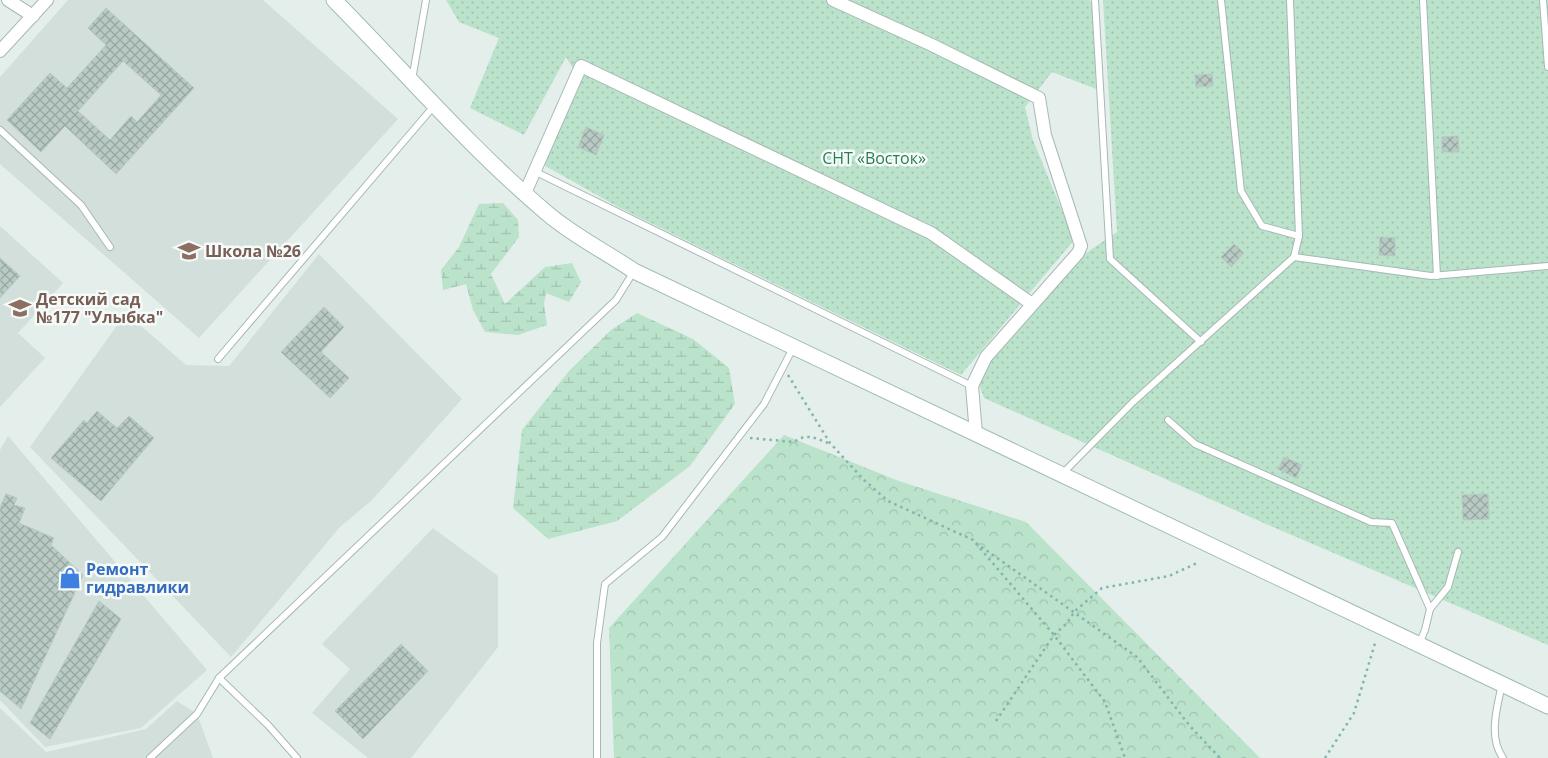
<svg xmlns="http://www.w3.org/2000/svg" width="1548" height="758" font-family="'Open Sans',sans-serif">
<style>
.built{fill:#d2dfdb}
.forest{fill:url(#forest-crowns)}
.wetland{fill:url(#wetland-marsh)}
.garden{fill:url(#garden-dots)}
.building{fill:url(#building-cross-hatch);stroke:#b6cac4;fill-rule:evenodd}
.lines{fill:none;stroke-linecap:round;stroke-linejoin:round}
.service-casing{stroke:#a6b8b5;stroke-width:8}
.minor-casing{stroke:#a6b8b5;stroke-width:14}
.secondary-casing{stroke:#a1bcb7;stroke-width:17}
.path{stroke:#82b6ac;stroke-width:2.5;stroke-dasharray:2.5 4;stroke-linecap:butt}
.service{stroke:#fff;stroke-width:6}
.minor{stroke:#fff;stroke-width:12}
.secondary{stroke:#fff;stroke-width:15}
.labels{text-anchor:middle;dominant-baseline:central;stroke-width:5;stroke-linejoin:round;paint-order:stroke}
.park-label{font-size:16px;fill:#277e55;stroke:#f6fbf9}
.education-label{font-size:16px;font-weight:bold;fill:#785e54;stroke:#f6fbf9;text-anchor:start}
.shop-label{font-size:16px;font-weight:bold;fill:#366cbe;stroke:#f6fbf9;text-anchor:start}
</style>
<defs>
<pattern id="forest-crowns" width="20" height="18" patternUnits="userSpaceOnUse" patternTransform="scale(1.25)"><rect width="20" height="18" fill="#bbe2cb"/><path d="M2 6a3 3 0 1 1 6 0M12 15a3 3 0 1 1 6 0" fill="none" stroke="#a0c3af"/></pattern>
<pattern id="wetland-marsh" width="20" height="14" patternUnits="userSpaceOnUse" patternTransform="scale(1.25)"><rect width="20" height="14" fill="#bbe2cb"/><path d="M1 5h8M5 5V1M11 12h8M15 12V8" fill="none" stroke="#a0c3af"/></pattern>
<pattern id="garden-dots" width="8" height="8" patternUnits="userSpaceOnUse" patternTransform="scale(1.25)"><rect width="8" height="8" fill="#bbe2cb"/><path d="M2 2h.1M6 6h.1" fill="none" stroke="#a0c3af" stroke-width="1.8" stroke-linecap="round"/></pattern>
<pattern id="building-cross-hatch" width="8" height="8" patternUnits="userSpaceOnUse" patternTransform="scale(1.25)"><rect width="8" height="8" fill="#b9cac5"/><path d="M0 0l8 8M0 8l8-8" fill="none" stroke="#96a6a1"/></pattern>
</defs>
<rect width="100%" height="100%" fill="#e4efec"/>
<g class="built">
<polygon points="68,0 263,0 398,119 199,338 0,164 0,77"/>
<polygon points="0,226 63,283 18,333 45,358 0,407"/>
<polygon points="319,254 462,399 372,500 339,528 231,657 30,447 126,313 186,365 229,366"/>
<polygon points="8,436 207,670 141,728 45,747 0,700 0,450"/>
<polygon points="433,528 498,576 498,647 411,758 368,758 312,713 350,669 322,644"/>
<polygon points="177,701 197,714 213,758 0,758 0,708 46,752 146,729"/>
</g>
<polygon class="forest" points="784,435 899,481 1026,522 1260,758 614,758 609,628"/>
<g class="wetland">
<polygon points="503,203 518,220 519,237 491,274 505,304 545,267 572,263 581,282 569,302 546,293 544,304 547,325 518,335 485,332 473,310 466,284 443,290 441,270 459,247 479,204"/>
<polygon points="637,313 693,339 729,368 735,404 690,466 617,521 548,539 513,508 522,430 569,371 611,330"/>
</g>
<g class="garden">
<polygon points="446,0 1090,0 1093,10 1096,89 1052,72 1025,107 1033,140 1074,240 961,375 620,208 542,164 581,82 566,57 524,135 470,108 499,38 459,22"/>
<polygon points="1103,0 1548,0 1548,645 1266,524 984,398 977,379 990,351 1086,253 1117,232"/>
</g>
<g class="building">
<path d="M106,8l88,80 -78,86 -51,-48 -24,26 -34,-32 43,-47 17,15 39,-43 -18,-17zM123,61l38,34 -24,27 -6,-6 -21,24 -32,-29z"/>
<polygon points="1212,74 1213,86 1196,87 1195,75"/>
<polygon points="586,127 604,135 596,155 578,147"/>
<polygon points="1458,136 1459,152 1442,152 1442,137"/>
<polygon points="1380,237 1395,238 1395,256 1379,255"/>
<polygon points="1234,244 1244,253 1231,267 1221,257"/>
<polygon points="0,258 20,276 0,298"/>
<polygon points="324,307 344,327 321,352 349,378 330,398 281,352"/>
<polygon points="97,411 117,428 129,416 154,438 101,501 51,458 84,420 87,423"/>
<polygon points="1284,457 1302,465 1296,478 1278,469"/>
<polygon points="6,494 17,498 14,505 25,508 19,523 54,538 51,545 83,575 21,709 0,691 0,507"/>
<polygon points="1488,494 1489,519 1463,520 1462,495"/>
<polygon points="99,601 121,619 50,739 30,723"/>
<polygon points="401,644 428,671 363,739 335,711"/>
</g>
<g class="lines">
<g class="service-casing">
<g id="service">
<polyline points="1095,0 1110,259 1201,342"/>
<polyline points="1221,0 1241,191 1262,226 1299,236"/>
<polyline points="1290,0 1299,236 1294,257 1431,276 1548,266"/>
<polyline points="1423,0 1437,276"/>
<polyline points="1543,0 1548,67"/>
<polyline points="412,80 426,0"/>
<polyline points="0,130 81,205 110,247"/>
<polyline points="534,171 972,386"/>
<polyline points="218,359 434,106"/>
<polyline points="1168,420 1195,444 1371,522 1392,523 1430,609 1425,630 1419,644"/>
<polyline points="1061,475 1133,402 1294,257"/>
<polyline points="1430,609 1448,587 1458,552"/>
<polyline points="219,678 268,725 297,758"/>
<path d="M1502,684c-5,24 -14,53 1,74"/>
<polyline points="150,758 197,714 219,678 616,300 634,271"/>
<polyline points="597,758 597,643 605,584 662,537 764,404 793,348"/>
</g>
</g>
<g class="minor-casing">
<g id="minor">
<polyline points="8,0 33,16"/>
<polyline points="833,0 932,45 1039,98 1045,135 1081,246 1078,253 986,357 972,386 976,434"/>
<polyline points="0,51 47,0"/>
<polyline points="525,193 581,66 931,233 1032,304"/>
</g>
</g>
<g class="secondary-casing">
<path id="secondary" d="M334,0c71,72 137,149 214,214 26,22 58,38 86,57l914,435"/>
</g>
<g class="path">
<polyline points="788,375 830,443 864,480 888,501 973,540 1054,635 1105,702 1125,758"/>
<path d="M750,438l44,4c13,-9 21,-4 34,1"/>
<polyline points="976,543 1137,657 1189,725 1220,758"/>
<polyline points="996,721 1054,635 1067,623 1075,611 1102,588 1169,576 1197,563"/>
<polyline points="1325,758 1354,713 1376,640"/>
</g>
<use href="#service" class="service"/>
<use href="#minor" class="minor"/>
<use href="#secondary" class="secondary"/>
</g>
<defs>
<g id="school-bare" transform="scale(1.725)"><path d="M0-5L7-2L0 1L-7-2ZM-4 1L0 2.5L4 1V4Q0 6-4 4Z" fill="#8d6e63" stroke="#f6fbf9" stroke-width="2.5" paint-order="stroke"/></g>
<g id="shop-bare" transform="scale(1.725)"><path d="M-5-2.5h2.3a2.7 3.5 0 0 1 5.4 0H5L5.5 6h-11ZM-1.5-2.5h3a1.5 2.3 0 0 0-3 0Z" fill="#3f7fe0" stroke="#f6fbf9" stroke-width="2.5" paint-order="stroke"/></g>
</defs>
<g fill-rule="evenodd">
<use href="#school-bare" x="189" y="251"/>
<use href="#school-bare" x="20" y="308"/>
<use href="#shop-bare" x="70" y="578"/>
</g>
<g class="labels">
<g class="park-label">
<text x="874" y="158">СНТ «Восток»</text>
</g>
<g class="education-label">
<text x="205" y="251">Школа №26</text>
<text x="36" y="299">Детский сад<tspan x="36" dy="18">№177 "Улыбка"</tspan></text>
</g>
<g class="shop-label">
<text x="86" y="569">Ремонт<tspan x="86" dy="18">гидравлики</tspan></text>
</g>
</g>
</svg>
